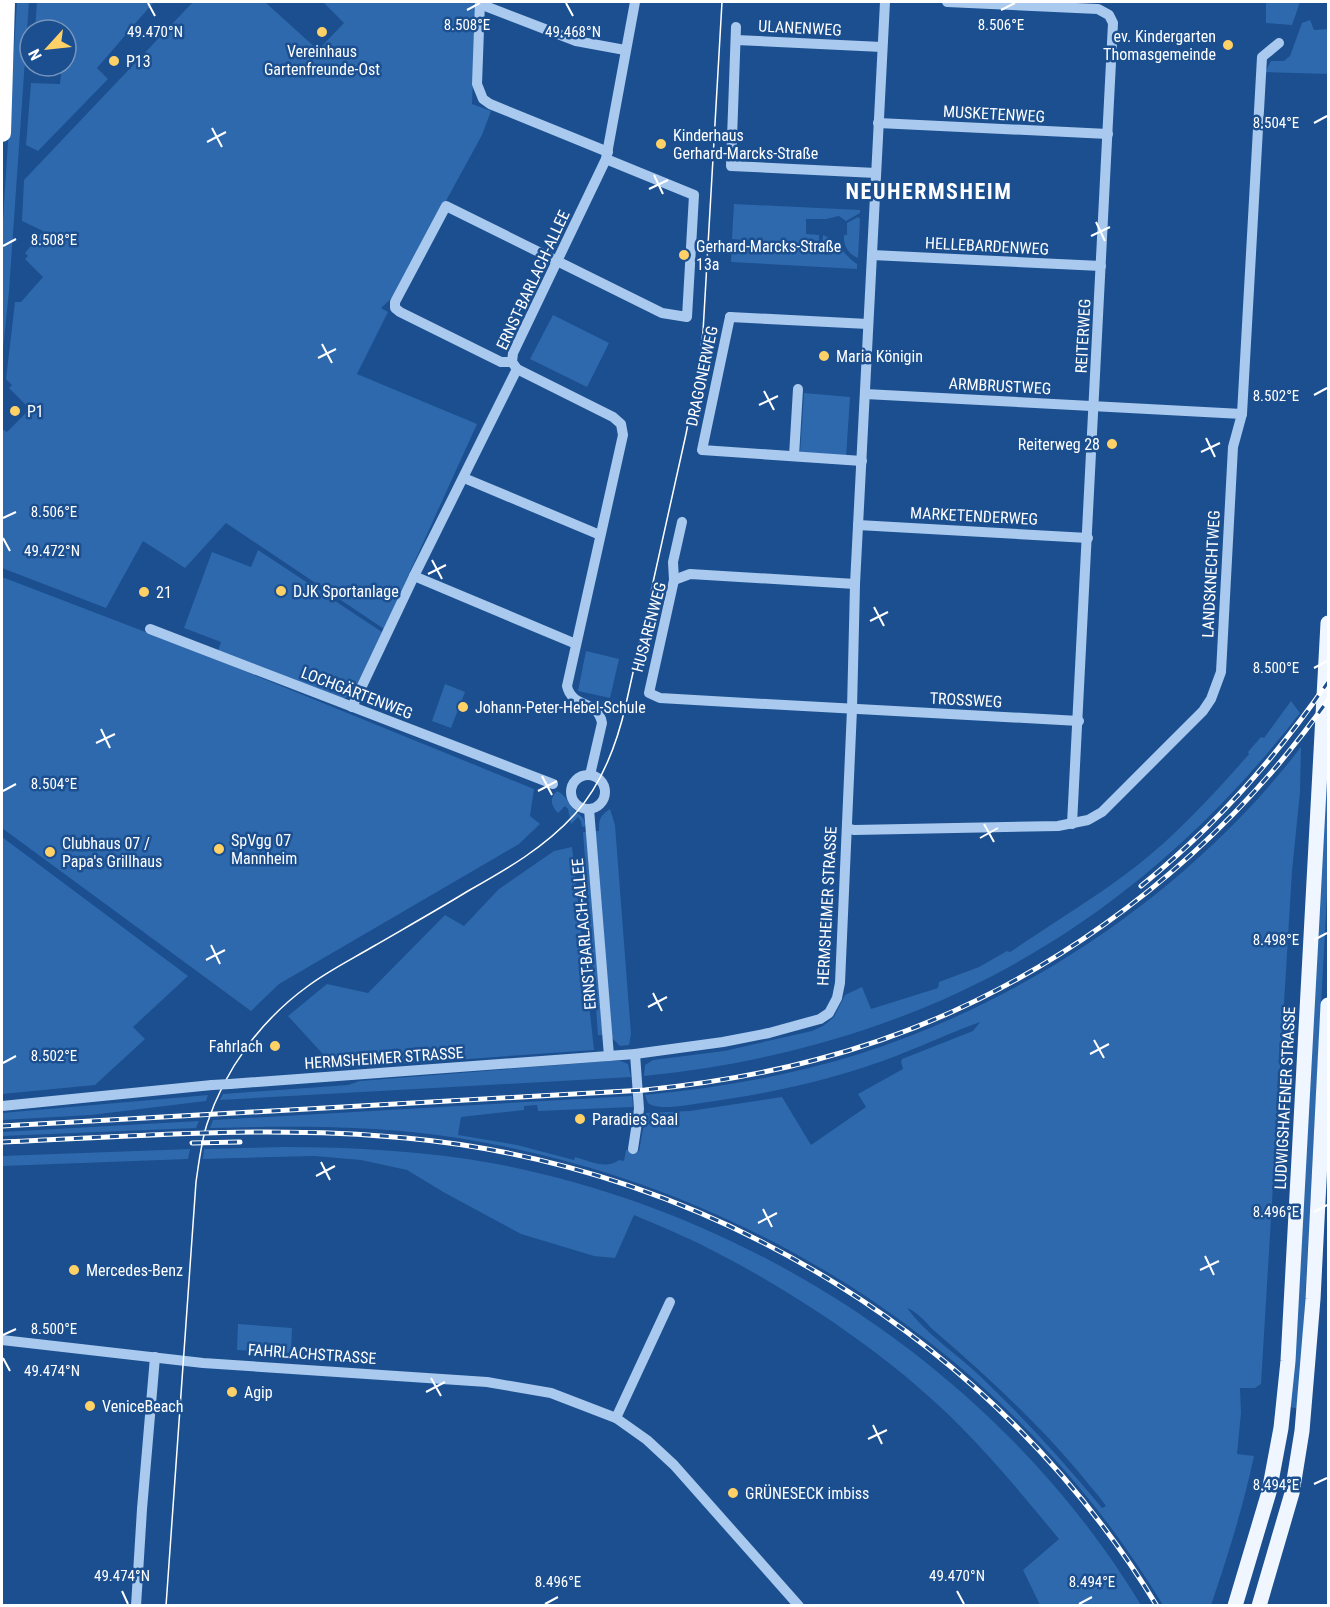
<svg xmlns="http://www.w3.org/2000/svg" width="1330" height="1607" font-family="'Roboto Condensed',sans-serif">
<style>
.green{fill:#2e69ad;fill-rule:evenodd}
.lines{fill:none;stroke-linecap:round;stroke-linejoin:round}
.minor{stroke:#a9c9ee;stroke-width:10}
.major{stroke:#f0f6ff;stroke-width:15}
.highway{stroke:#fff;stroke-width:18}
.tram{stroke:#fff;stroke-width:1.5}
.rail-casing{stroke:#fff;stroke-width:5}
.rail{stroke:#1b4f8f;stroke-width:3;stroke-dasharray:9;stroke-linecap:butt}
.minor-bridge{stroke:#a9c9ee;stroke-width:10}
.ticks{fill:none;stroke:#fff;stroke-width:2}
.poi-dot{fill:#ffd166;stroke:#1b4f8f;stroke-width:2}
.labels{text-anchor:middle;dominant-baseline:central;stroke-width:5;stroke-linejoin:round;paint-order:stroke}
.street-label{font-size:16px;fill:#fff;stroke:#1b4f8f}
.poi-label{font-size:16px;fill:#fff;stroke:#1b4f8f;text-anchor:start}
.district-label{font-size:22px;font-weight:bold;letter-spacing:1.5px;fill:#fff;stroke:#1b4f8f}
.ticks-label{font-size:15px;text-anchor:middle;fill:#fff;stroke:#1b4f8f;stroke-width:5;stroke-linejoin:round;paint-order:stroke}
</style>
<rect width="100%" height="100%" fill="#1b4f8f"/>
<g class="green">
<polygon points="17,2 29,2 9,291 2,358 2,236"/>
<polygon points="37,2 154,2 132,27 142,37 140,40 129,31 97,68 108,79 38,151 26,145 31,83 60,84 62,66 66,66 66,30 35,30"/>
<polygon points="193,2 265,2 318,50 344,23 323,2 476,2 472,104 491,111 482,135 394,296 381,308 388,312 357,374 477,424 384,629 226,523 185,568 143,541 106,608 2,568 2,429 7,432 30,409 9,388 12,385 6,379 15,302 21,302 43,277 25,259 28,256 25,253 43,231 22,221 24,180"/>
<polygon points="1266,2 1300,2 1292,25 1266,23"/>
<polygon points="1310,20 1314,30 1328,29 1328,74 1265,72 1271,61 1284,61 1290,56 1302,23"/>
<path d="M734,204l126,6v3l-14,8 -7,-5 -13,3h-20v15l13,1v13l3,5 4,2 1,-2 -5,-7 1,-11c18,8 19,19 34,29v5l-126,-7 1,-19 26,3 -2,-5 -24,-2z"/>
<path d="M858,217l2,2 -2,39c-10,-4 -15,-13 -14,-23h3v-12z"/>
<polygon points="553,315 609,343 587,387 530,359"/>
<polygon points="804,393 850,397 846,457 800,454"/>
<polygon points="258,550 382,632 352,695 342,699 218,651 221,642 184,628 212,552 251,567"/>
<polygon points="2,577 190,649 534,789 530,816 540,824 519,844 279,984 251,1011 2,828"/>
<polygon points="586,651 619,659 610,698 578,691"/>
<polygon points="445,684 465,692 451,728 432,721"/>
<path d="M1291,701l9,12c-168,217 -382,335 -656,363l1,-11 8,-5 71,-9 88,-20 11,-5 11,-9 11,-22 17,-8 9,22 67,-21 1,-6 40,-15 28,-16 3,1c43,-29 88,-56 129,-88 39,-31 77,-72 110,-110l-1,-2 13,-15 3,1z"/>
<polygon points="1328,746 1328,876 1299,1409 1290,1407"/>
<path d="M1301,747l-1,45 -8,79 -31,513 -6,4h-15l1,25 -4,41 17,2c-11,51 -26,100 -43,149h-48c-153,-253 -414,-421 -705,-467 -82,-13 -165,-12 -248,-10l3,-8 419,-24 1,11 -95,4 -1,-6 -13,1v4l-63,7 -3,18 59,10 57,15 1,-3c14,4 32,13 44,3l5,1 2,-11 13,1 7,-38 44,-2 92,-14 29,48 55,-38 -8,-13 45,-25 -2,-7 1,-3 71,-28 7,-9c-28,10 -56,23 -84,34 -62,24 -129,38 -195,47 -13,2 -43,8 -53,0l-3,-8c73,-7 144,-19 214,-41 170,-54 334,-166 442,-307zM907,1308c12,4 21,18 31,26 49,42 97,87 139,136 9,12 20,23 29,36l-4,2c-38,-46 -78,-90 -121,-131 -24,-23 -54,-42 -74,-69z"/>
<path d="M557,791c8,4 9,8 14,15 6,8 13,9 15,20l-4,1 -1,-6 -3,-4 -7,7 -3,-15 -3,-3 -7,7c-7,-7 -9,-15 -1,-22z"/>
<path d="M610,809l5,16 16,209 -2,11 -9,1 -8,-8 -17,-207h4c0,-12 1,-15 11,-22z"/>
<polygon points="583,832 586,832 603,1035 598,1035"/>
<polygon points="2,837 188,976 133,1027 145,1039 95,1085 2,1094"/>
<polygon points="572,847 594,1050 341,1068 332,1064 288,1016 327,984 368,993 445,915 464,926 499,889 554,851"/>
<polygon points="609,1061 621,1061 628,1064 631,1077 220,1100 223,1094 348,1085 360,1081"/>
<polygon points="208,1095 206,1101 91,1115 2,1120 2,1113"/>
<polygon points="199,1121 196,1128 2,1136 2,1132"/>
<path d="M283,1147c72,0 143,4 214,17 261,50 506,213 644,441h-101l-17,-35 36,-31c-39,-47 -77,-94 -122,-135 -60,-56 -140,-109 -212,-147 -29,-16 -60,-29 -91,-42l-19,43 -21,-2 -73,-22 -76,-41 -38,-23 -46,-10 -47,-4 -111,3 1,-10z"/>
<polygon points="190,1149 188,1159 2,1166 2,1156"/>
<polygon points="238,1324 292,1328 291,1353 237,1350"/>
</g>
<g class="lines">
<g class="minor">
<polyline points="480,2 477,84 483,99 490,104 608,152"/>
<polyline points="947,2 1098,9 1109,15 1113,23 1072,824"/>
<polyline points="480,4 576,41 625,50"/>
<polyline points="736,27 731,166 876,173"/>
<polyline points="736,40 882,47"/>
<polyline points="878,123 1108,134"/>
<polyline points="872,255 1101,266"/>
<polyline points="730,317 702,450 862,461"/>
<polyline points="730,317 868,324"/>
<polyline points="512,362 501,362 400,312 395,308 395,302 446,206 662,313 687,317 694,195 606,159"/>
<polyline points="865,394 1242,414"/>
<polyline points="794,456 798,389"/>
<polyline points="464,478 600,535"/>
<polyline points="682,522 673,562 674,580 649,693 660,698 729,702 1079,721"/>
<polyline points="858,525 1088,538"/>
<polyline points="414,576 576,644"/>
<polyline points="674,580 690,574 855,584"/>
<polyline points="150,629 553,784"/>
<polyline points="352,707 414,576 517,369"/>
<path d="M590,775l12,-52c-4,-24 -30,-14 -35,-37l56,-251 -2,-11 -8,-7 -96,-48 -5,-7 1,-9 93,-194 29,-157"/>
<circle cx="588" cy="792" r="17"/>
<polyline points="589,809 609,1056"/>
<polyline points="847,828 854,830 1058,826 1088,820 1102,812 1203,711 1211,699 1221,672 1233,447 1242,414 1262,57 1279,43"/>
<polyline points="230,1084 635,1054 723,1042 769,1033 820,1019 829,1013 837,998 840,983 852,709 855,584 885,2"/>
<polyline points="2,1106 212,1085"/>
<polyline points="633,1149 639,1109 635,1054"/>
<polyline points="2,1340 203,1363 487,1382 551,1393 616,1418 647,1440 674,1465 799,1606"/>
<polyline points="616,1418 670,1302"/>
<polyline points="136,1606 142,1509 155,1357"/>
</g>
<g class="major">
<polyline points="1235,1606 1269,1492 1281,1428 1288,1361 1328,623"/>
<polyline points="1259,1606 1292,1493 1302,1431 1313,1299 1328,1005"/>
</g>
<polyline class="highway" points="2,133 6,2"/>
<path class="tram" d="M166,1606l30,-424c3,-20 5,-39 11,-58 18,-55 54,-104 101,-138 20,-15 44,-27 66,-40 31,-18 63,-36 94,-55 39,-22 76,-43 107,-77 28,-31 42,-70 51,-110l60,-270 10,-51 7,-51 19,-330"/>
<g class="rail-casing">
<g id="rail">
<path d="M1141,886c73,-59 134,-127 187,-204"/>
<path d="M2,1126l643,-36c57,-6 114,-15 170,-30 208,-54 390,-186 513,-360"/>
<path d="M2,1142c134,-6 270,-17 404,-4 305,28 592,205 751,468"/>
<polyline points="192,1143 240,1142"/>
</g>
</g>
<use href="#rail" class="rail"/>
<polyline class="minor-bridge" points="212,1085 230,1084"/>
</g>
<path class="ticks" d="M148,3l7,13M566,3l7,13M467,10l13,-7M1001,10l14,-7M1314,123l13,-7M212,128l10,19M207,142l19,-10M654,175l9,19M649,189l19,-9M1096,222l9,19M1091,236l19,-9M3,246l13,-7M322,344l10,19M318,358l18,-9M764,391l10,19M1314,395l13,-7M759,405l19,-9M1206,438l9,19M1201,452l19,-9M3,518l13,-6M3,538l7,13M432,560l10,19M428,574l18,-9M874,607l10,19M870,621l18,-9M1314,668l13,-7M101,729l9,19M96,743l19,-9M542,776l10,19M3,791l13,-7M538,791l19,-10M984,824l10,18M980,838l18,-10M1314,940l13,-7M211,945l9,19M206,960l19,-10M653,993l9,18M648,1007l19,-10M1094,1040l10,18M1090,1054l19,-10M3,1063l13,-7M321,1162l9,18M316,1176l19,-10M763,1209l9,18M1314,1212l13,-7M758,1223l19,-10M1205,1256l9,19M1200,1270l19,-9M3,1335l13,-6M3,1358l7,13M431,1378l10,18M426,1392l19,-10M873,1425l9,19M868,1439l19,-9M1314,1484l13,-6M122,1591l6,13M957,1591l7,13M545,1604l13,-7M1079,1604l13,-7"/>
<g class="poi-dot">
<circle cx="322" cy="32" r="6"/>
<circle cx="1228" cy="45" r="6"/>
<circle cx="114" cy="61" r="6"/>
<circle cx="661" cy="144" r="6"/>
<circle cx="684" cy="255" r="6"/>
<circle cx="824" cy="356" r="6"/>
<circle cx="15" cy="411" r="6"/>
<circle cx="1112" cy="444" r="6"/>
<circle cx="281" cy="591" r="6"/>
<circle cx="144" cy="592" r="6"/>
<circle cx="463" cy="707" r="6"/>
<circle cx="219" cy="849" r="6"/>
<circle cx="50" cy="852" r="6"/>
<circle cx="275" cy="1046" r="6"/>
<circle cx="580" cy="1119" r="6"/>
<circle cx="74" cy="1270" r="6"/>
<circle cx="232" cy="1392" r="6"/>
<circle cx="90" cy="1406" r="6"/>
<circle cx="733" cy="1493" r="6"/>
</g>
<g class="labels">
<g class="street-label">
<text transform="translate(800 28) rotate(3)">ULANENWEG</text>
<text transform="translate(994 114) rotate(3)">MUSKETENWEG</text>
<text transform="translate(987 246) rotate(3)">HELLEBARDENWEG</text>
<text transform="translate(533 280) rotate(-65)">ERNST-BARLACH-ALLEE</text>
<text transform="translate(1083 336) rotate(-87)">REITERWEG</text>
<text transform="translate(702 376) rotate(-78)">DRAGONERWEG</text>
<text transform="translate(1000 386) rotate(3)">ARMBRUSTWEG</text>
<text transform="translate(974 516) rotate(3)">MARKETENDERWEG</text>
<text transform="translate(1211 574) rotate(-87)">LANDSKNECHTWEG</text>
<text transform="translate(649 627) rotate(-75)">HUSARENWEG</text>
<text transform="translate(357 693) rotate(21)">LOCHGÄRTENWEG</text>
<text transform="translate(966 700) rotate(3)">TROSSWEG</text>
<text transform="translate(827 906) rotate(-87)">HERMSHEIMER STRASSE</text>
<text transform="translate(584 934) rotate(-95)">ERNST-BARLACH-ALLEE</text>
<text transform="translate(384 1058) rotate(-4)">HERMSHEIMER STRASSE</text>
<text transform="translate(1285 1098) rotate(-87)">LUDWIGSHAFENER STRASSE</text>
<text transform="translate(312 1354) rotate(4)">FAHRLACHSTRASSE</text>
</g>
<g class="poi-label">
<text x="1216" y="36" text-anchor="end">ev. Kindergarten<tspan x="1216" dy="18">Thomasgemeinde</tspan></text>
<text x="322" y="51" text-anchor="middle">Vereinhaus<tspan x="322" dy="18">Gartenfreunde-Ost</tspan></text>
<text x="126" y="61">P13</text>
<text x="673" y="135">Kinderhaus<tspan x="673" dy="18">Gerhard-Marcks-Straße</tspan></text>
<text x="696" y="246">Gerhard-Marcks-Straße<tspan x="696" dy="18">13a</tspan></text>
<text x="836" y="356">Maria Königin</text>
<text x="27" y="411">P1</text>
<text x="1100" y="444" text-anchor="end">Reiterweg 28</text>
<text x="293" y="591">DJK Sportanlage</text>
<text x="156" y="592">21</text>
<text x="475" y="707">Johann-Peter-Hebel-Schule</text>
<text x="231" y="840">SpVgg 07<tspan x="231" dy="18">Mannheim</tspan></text>
<text x="62" y="843">Clubhaus 07 /<tspan x="62" dy="18">Papa's Grillhaus</tspan></text>
<text x="263" y="1046" text-anchor="end">Fahrlach</text>
<text x="592" y="1119">Paradies Saal</text>
<text x="86" y="1270">Mercedes-Benz</text>
<text x="244" y="1392">Agip</text>
<text x="102" y="1406">VeniceBeach</text>
<text x="745" y="1493">GRÜNESECK imbiss</text>
</g>
<g class="district-label">
<text x="929" y="191">NEUHERMSHEIM</text>
</g>
</g>
<g class="ticks-label">
<text x="467" y="30">8.508°E</text>
<text x="1001" y="30">8.506°E</text>
<text x="155" y="37">49.470°N</text>
<text x="573" y="37">49.468°N</text>
<text x="1276" y="128">8.504°E</text>
<text x="54" y="245">8.508°E</text>
<text x="1276" y="401">8.502°E</text>
<text x="54" y="517">8.506°E</text>
<text x="52" y="556">49.472°N</text>
<text x="1276" y="673">8.500°E</text>
<text x="54" y="789">8.504°E</text>
<text x="1276" y="945">8.498°E</text>
<text x="54" y="1061">8.502°E</text>
<text x="1276" y="1217">8.496°E</text>
<text x="54" y="1334">8.500°E</text>
<text x="52" y="1376">49.474°N</text>
<text x="1276" y="1490">8.494°E</text>
<text x="122" y="1581">49.474°N</text>
<text x="957" y="1581">49.470°N</text>
<text x="558" y="1587">8.496°E</text>
<text x="1092" y="1587">8.494°E</text>
</g>
<rect width="1330" height="1607" fill="none" stroke="#ffffff" stroke-width="6"/>
<g transform="translate(48 48) rotate(243)"><circle r="28" fill="#1b4f8f" stroke="#7695bc" stroke-width="1.5"/>
<path d="M0-4.5L10 22L0 15L-10 22Z" fill="#ffd166"/>
<text y="-9" font-size="16" font-weight="bold" text-anchor="middle" fill="#ffffff">N</text>
</g>
</svg>
